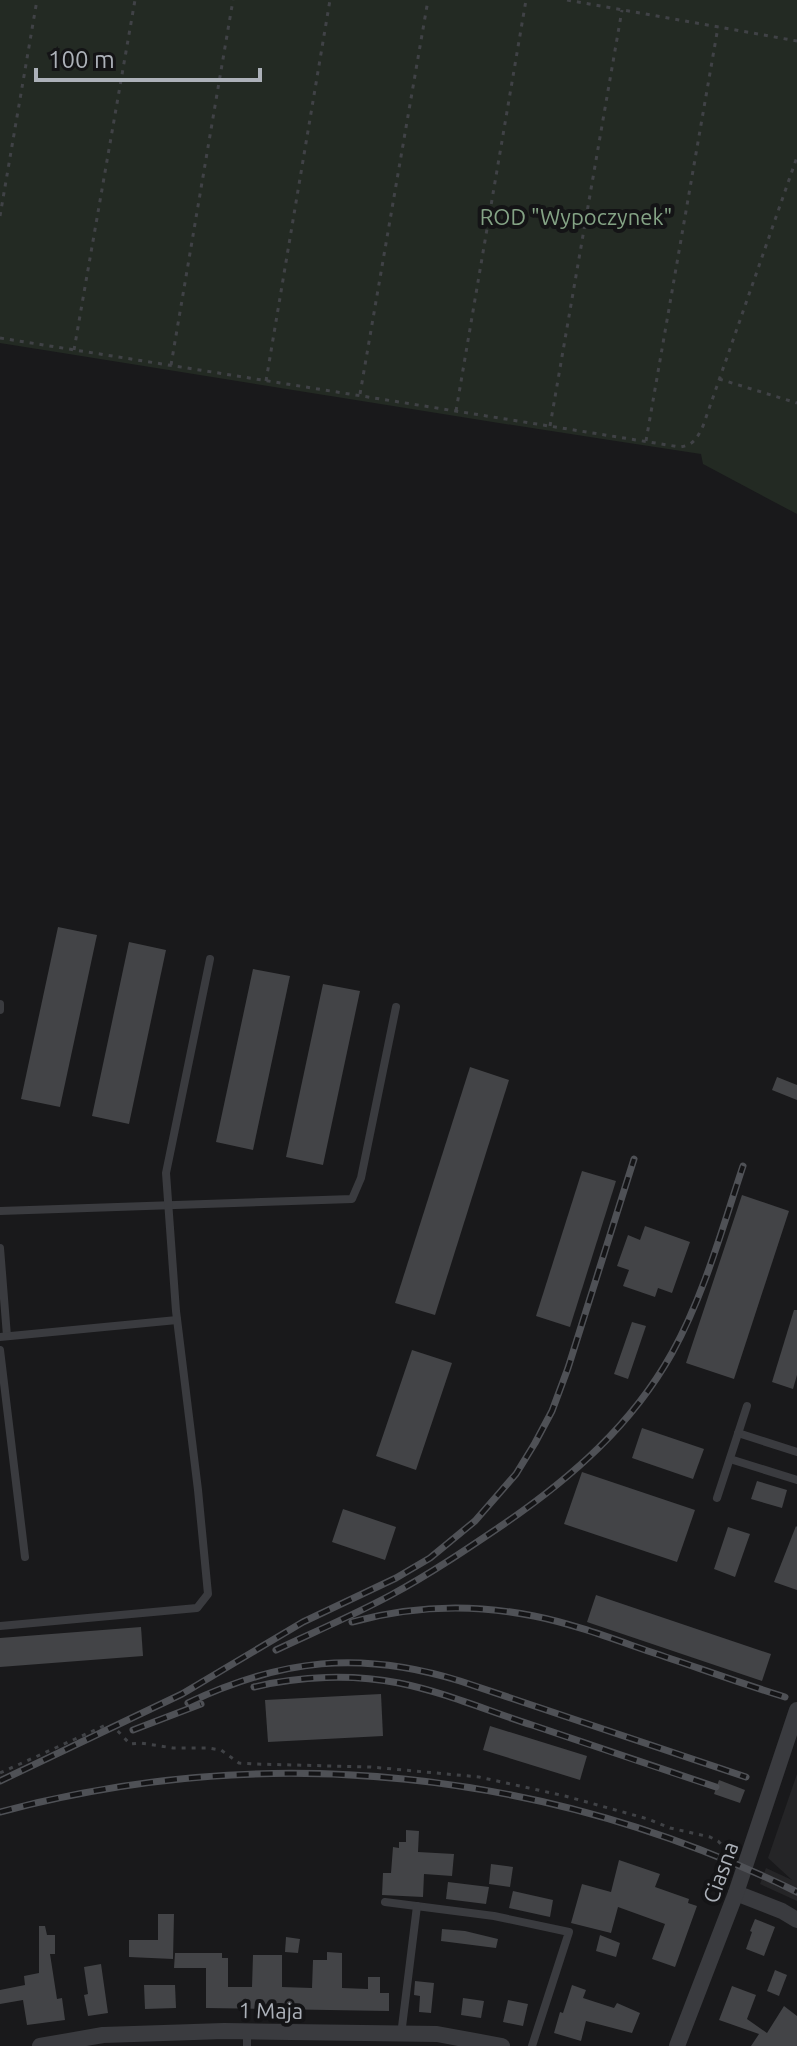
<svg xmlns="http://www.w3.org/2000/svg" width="797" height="2046" font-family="Ubuntu,sans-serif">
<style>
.built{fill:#252527}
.green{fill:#232a23}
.building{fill:#434447}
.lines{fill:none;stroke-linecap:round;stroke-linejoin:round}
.path{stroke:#404246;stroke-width:3;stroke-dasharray:4 6;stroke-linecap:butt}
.service{stroke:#3a3b3f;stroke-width:8}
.minor{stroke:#3a3b3f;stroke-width:16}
.rail-casing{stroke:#4f5156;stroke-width:7}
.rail{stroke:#141416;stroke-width:4;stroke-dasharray:12;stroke-linecap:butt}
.labels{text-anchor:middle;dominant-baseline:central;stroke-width:8;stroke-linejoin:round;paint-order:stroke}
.park-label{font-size:22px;fill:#84a385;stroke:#141416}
.street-label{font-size:22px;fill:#acb1b9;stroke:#141416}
</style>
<rect width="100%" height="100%" fill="#19191b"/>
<polygon class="built" points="797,1774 797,1901 760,1884 766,1868 792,1880 768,1858"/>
<path class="green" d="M0,0h797v514l-94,-50 -2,-10c-234,-35 -467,-74 -701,-111z"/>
<g class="building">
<polygon points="58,927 97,935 60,1107 21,1099"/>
<polygon points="129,942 166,950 129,1124 92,1116"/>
<polygon points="253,969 290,976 253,1150 216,1142"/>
<polygon points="323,984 360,991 323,1165 286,1157"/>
<polygon points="470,1067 509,1080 435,1315 395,1303"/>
<polygon points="777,1077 797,1085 797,1100 772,1090"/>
<polygon points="582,1171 616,1181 570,1327 536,1316"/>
<polygon points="742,1195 789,1211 734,1379 686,1363"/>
<polygon points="645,1226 690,1242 672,1293 658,1288 655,1297 623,1286 629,1270 617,1266 628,1235 640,1240"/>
<polygon points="794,1310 797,1310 797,1375 793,1389 772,1382"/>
<polygon points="632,1322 646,1326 628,1379 614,1374"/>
<polygon points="412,1350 452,1363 416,1470 376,1456"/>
<polygon points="642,1428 704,1449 693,1479 632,1458"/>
<polygon points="582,1472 695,1510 677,1562 564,1524"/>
<polygon points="757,1481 787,1490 782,1508 751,1499"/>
<polygon points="343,1509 396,1527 385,1560 332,1542"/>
<polygon points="796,1526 797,1527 797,1590 774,1582"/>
<polygon points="728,1527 750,1534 735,1577 714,1569"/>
<polygon points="596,1595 771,1654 762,1681 587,1622"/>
<polygon points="141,1627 143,1656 0,1667 0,1638"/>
<polygon points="381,1694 383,1736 268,1742 265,1700"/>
<polygon points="490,1726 587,1756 580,1780 483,1750"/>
<polygon points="719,1780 745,1790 740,1803 714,1794"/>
<polygon points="406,1830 419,1831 418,1852 454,1854 452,1876 424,1874 423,1897 382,1895 383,1873 391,1873 393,1847 399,1848 399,1842 406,1842"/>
<polygon points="619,1860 660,1874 655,1887 689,1899 688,1903 697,1906 675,1967 652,1959 665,1924 618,1907 611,1933 571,1923 582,1884 611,1892"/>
<polygon points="491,1864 513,1867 510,1887 489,1884"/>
<polygon points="448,1882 489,1887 486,1904 446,1899"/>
<polygon points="513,1891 553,1900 550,1917 509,1908"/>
<polygon points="158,1914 174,1914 173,1959 129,1957 129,1940 158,1940"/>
<polygon points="755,1919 775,1927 764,1956 746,1949 752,1932 750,1931"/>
<polygon points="39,1926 45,1926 47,1935 55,1935 55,1954 50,1954 57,1999 62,1998 65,2020 27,2025 23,2000 0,2004 0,1990 25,1985 24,1976 39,1973"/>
<polygon points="442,1929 465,1931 498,1939 496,1948 441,1941"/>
<polygon points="600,1935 620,1943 616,1957 596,1951"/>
<polygon points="286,1937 300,1939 298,1953 285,1952"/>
<polygon points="327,1952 342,1953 342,1988 368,1989 368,1977 380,1977 380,1993 389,1993 389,2011 206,2008 206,1968 174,1968 175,1953 222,1953 222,1958 228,1958 228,1987 252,1987 253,1955 282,1955 282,1987 312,1988 313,1960 327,1960"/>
<polygon points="101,1964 108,2013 88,2016 84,1995 88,1994 84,1967"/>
<polygon points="775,1970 787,1975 779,1996 767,1991"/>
<polygon points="415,1981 434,1983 431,2013 419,2012 420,1996 414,1995"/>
<polygon points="144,1985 175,1985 176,2008 145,2009"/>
<polygon points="572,1985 586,1990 583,1998 614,2008 617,2003 640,2013 632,2033 586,2021 581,2041 554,2033 560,2012 563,2013"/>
<polygon points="732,1986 756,1995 747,2019 767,2033 784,2006 797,2016 797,2046 751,2046 759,2034 719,2020"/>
<polygon points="463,1998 484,2001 481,2018 461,2015"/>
<polygon points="508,2000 528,2004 523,2026 503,2022"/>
</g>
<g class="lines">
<g class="path">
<polyline points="567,0 797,41"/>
<polyline points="0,216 37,0"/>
<path d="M0,338l680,109c14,-2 17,-9 23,-21l94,-269"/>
<polyline points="74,350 135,0"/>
<polyline points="171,365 233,0"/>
<polyline points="719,379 797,403"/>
<polyline points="266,381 330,0"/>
<polyline points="360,394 428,0"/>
<polyline points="456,411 526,0"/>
<polyline points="550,426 622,10"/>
<polyline points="646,441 718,27"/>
<polyline points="0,1773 106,1725 114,1727 130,1744 141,1743 173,1748 208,1748 221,1750 239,1763 254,1764 371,1767 479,1777 565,1796 648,1819 670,1828 710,1837 718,1841 732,1856"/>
</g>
<g class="service">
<polyline points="0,1004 0,1010"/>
<polyline points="0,1211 352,1199 361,1178 396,1007"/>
<polyline points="0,1248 7,1336"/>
<polyline points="0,1337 177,1320"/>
<polyline points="0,1350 25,1557"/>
<polyline points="738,1433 797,1452"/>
<polyline points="730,1459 797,1480"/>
<polyline points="717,1498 747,1406"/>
<polyline points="0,1626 197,1608 208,1594 198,1490 176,1311 166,1173 210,959"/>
<polyline points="385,1902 494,1916 569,1932 532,2046"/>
<polyline points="247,2032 247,2046"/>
<polyline points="401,2035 417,1906"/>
</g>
<g class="minor">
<polyline points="736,1893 782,1911 797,1920"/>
<polyline points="40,2046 103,2035 224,2031 437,2034 502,2046"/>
<polyline points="677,2046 736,1893 797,1710"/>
</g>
<g class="rail-casing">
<g id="rail">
<path d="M352,1622c59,-16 122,-18 182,-6 40,8 79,23 117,36 45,15 89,31 134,45"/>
<path d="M276,1650c38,-18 78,-35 115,-55 39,-21 76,-46 113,-71 67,-46 128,-99 168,-171 32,-58 50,-124 71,-187"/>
<path d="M254,1687c46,-11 98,-13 145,-4 45,9 89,28 133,42 62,21 123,42 184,62"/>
<path d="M188,1703c93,-44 172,-53 272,-22l286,96"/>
<polyline points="133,1730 201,1704"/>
<polyline points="0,1781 182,1694 303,1622 396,1578 430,1558 475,1521 516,1474 535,1443 552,1411 568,1368 634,1159"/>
<path d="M0,1812c269,-72 548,-42 797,80"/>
</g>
</g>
<use href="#rail" class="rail"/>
</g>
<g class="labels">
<g class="park-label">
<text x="576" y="216">ROD "Wypoczynek"</text>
</g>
<g class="street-label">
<text transform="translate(720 1872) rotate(-70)">Ciasna</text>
<text transform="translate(271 2010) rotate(1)">1 Maja</text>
</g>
</g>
<path d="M36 68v12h224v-12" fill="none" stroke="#acb1b9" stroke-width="4"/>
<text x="48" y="68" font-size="24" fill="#acb1b9" stroke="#141416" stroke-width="6" paint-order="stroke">100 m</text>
</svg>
